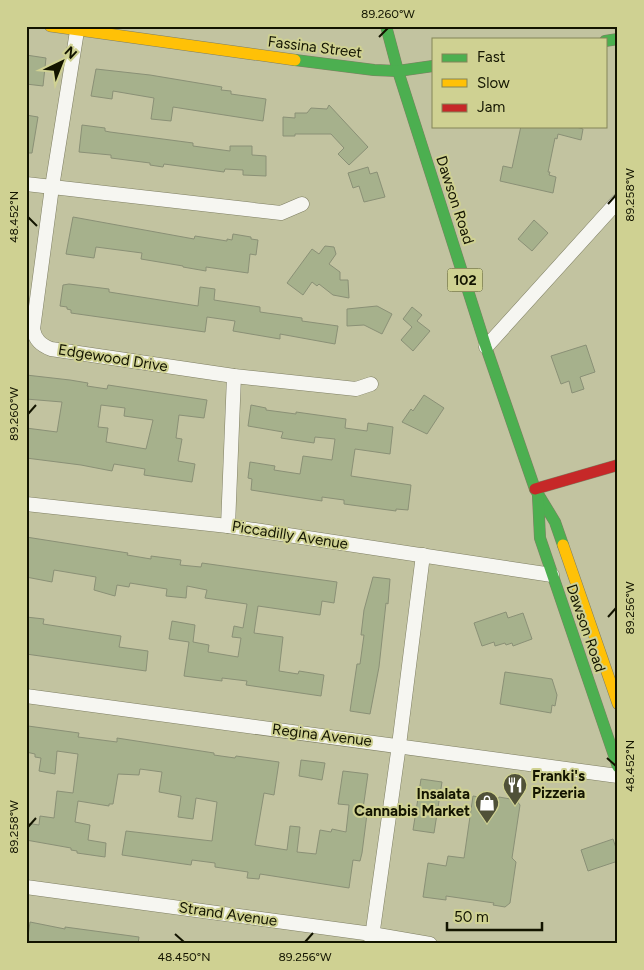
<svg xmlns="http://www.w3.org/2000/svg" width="644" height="970" font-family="Figtree,sans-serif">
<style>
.building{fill:#a6b18c;stroke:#8a9076;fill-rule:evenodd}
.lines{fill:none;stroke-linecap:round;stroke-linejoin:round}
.street-casing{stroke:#7e7e62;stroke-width:15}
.fast-casing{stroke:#7e7e62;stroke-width:12}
.slow-casing{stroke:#7e7e62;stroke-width:12}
.jam-casing{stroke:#7e7e62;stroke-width:12}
.street{stroke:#f6f6f1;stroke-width:14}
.fast{stroke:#4caf50;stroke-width:11}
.slow{stroke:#ffc107;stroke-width:11}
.jam{stroke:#c62828;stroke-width:11}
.ticks{fill:none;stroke:#131400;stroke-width:2}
.labels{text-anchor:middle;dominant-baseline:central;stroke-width:4;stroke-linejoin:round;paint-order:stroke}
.shield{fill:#cfd192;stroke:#4b4d2c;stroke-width:1}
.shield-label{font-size:14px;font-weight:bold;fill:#131400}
.street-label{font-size:15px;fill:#131400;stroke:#cfd192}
.poi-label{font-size:15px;font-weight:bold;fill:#131400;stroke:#cfd192;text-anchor:start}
.neatline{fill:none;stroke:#131400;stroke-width:2}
.ticks-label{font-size:12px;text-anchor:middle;fill:#131400}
</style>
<rect width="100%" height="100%" fill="#c2c3a0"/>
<g class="building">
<polygon points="26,55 46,58 43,86 26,84"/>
<polygon points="96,69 150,75 222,87 221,90 231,91 231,94 266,99 263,121 173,107 171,121 151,119 154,98 113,91 112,99 91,96"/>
<polygon points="329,105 368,147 349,165 338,154 344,148 331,134 295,134 295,136 283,136 283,117 295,118 295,113 307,113 311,108 327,109"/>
<polygon points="26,115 38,117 32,153 26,153"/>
<polygon points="82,125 105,128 105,131 110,132 193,143 193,146 230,151 230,146 252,146 252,155 266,156 266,176 243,175 243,170 225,169 224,172 164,164 163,167 150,165 150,163 111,158 111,155 79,152"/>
<polygon points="521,126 573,126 583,129 581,140 558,134 557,139 555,138 548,172 550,172 549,175 556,177 553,193 500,181 503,166 512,168"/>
<polygon points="368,167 370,174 377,172 385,197 364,202 359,186 353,188 348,173"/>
<polygon points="73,217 194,239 195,236 227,241 227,239 232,240 233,234 251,237 251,239 258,240 256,255 250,254 248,273 206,267 206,271 183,267 183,266 141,259 142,253 96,247 94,258 66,254"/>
<polygon points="534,220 548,233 532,251 518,239"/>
<polygon points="325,246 334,247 336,254 329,264 340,272 340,280 348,280 349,298 333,295 319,284 317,286 312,282 303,295 287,283 312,249 319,254"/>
<polygon points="69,284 109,289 109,292 198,306 200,287 215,289 214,300 260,307 260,312 302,318 302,321 338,326 335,344 280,334 280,339 233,331 235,321 207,317 205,332 71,313 71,310 67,309 67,307 60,306 63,285"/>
<polygon points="377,306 392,314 382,334 364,325 347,326 347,309"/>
<polygon points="412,307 422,315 417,321 430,331 413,351 401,340 412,327 403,319"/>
<polygon points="586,345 595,372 580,377 584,389 572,393 569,381 561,384 551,356"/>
<path d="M26,375l44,5 18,3 -1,3 20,3 1,-4 99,15 -3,18 -25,-3 -3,23 6,1 -4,22 17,3 -3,18 -48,-7 1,-6 -31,-5 -2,7 -31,-6 -55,-7v-30l31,4 5,-30 -36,-3zM101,405l24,3 -1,8 29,4 -7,29 -40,-7 2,-14 -10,-1z"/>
<polygon points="424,395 444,408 427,434 402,422 411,409 413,411"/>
<polygon points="251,405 266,408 266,410 296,414 296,412 346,419 345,428 367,431 368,423 393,427 390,454 355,449 351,476 411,485 408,510 396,509 396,511 344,504 344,500 322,497 322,501 251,490 252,479 248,478 250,462 275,466 274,470 300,474 303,456 332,460 335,439 315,437 314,443 281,438 283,432 248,426"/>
<polygon points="26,537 128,553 127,555 151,559 151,556 181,560 180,565 201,567 202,563 337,582 334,603 322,601 320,615 258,606 254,633 283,637 279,671 298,674 299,671 324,675 321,696 246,685 247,681 222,678 222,681 184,676 189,642 169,639 172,621 195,625 193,642 209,645 208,652 238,657 241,638 232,637 234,626 243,628 247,604 205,598 207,590 187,586 186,598 166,596 167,589 130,583 129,587 117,585 115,596 94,590 96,577 54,570 52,582 26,577"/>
<polygon points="373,577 390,579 388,604 386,603 379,667 370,714 350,711 357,664 360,664 364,635 361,635 364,610"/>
<polygon points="506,612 508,618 523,613 532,639 513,646 512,643 506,645 505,643 495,646 494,642 482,646 474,623"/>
<polygon points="26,617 44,619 43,624 121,636 119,647 148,651 146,671 26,654"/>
<polygon points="505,672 552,679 557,695 555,706 552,705 551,713 500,704"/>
<polygon points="28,726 79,733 78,737 117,742 117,738 214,753 214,755 235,758 236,756 279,762 274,795 264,793 255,845 287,850 290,826 300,827 297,852 316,854 320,830 331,832 332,829 346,832 349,805 338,804 343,771 368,774 363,809 367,809 367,814 362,853 360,861 353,860 349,888 260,874 259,879 247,878 248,872 215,867 215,863 192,860 191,865 122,855 126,831 212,841 217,802 196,798 193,819 178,817 181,796 159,792 162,772 140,769 139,775 118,774 113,804 109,804 109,806 78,801 75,822 90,825 88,840 106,843 105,857 77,853 77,851 71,850 71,848 26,840 26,823 39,825 40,816 54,818 57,791 73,793 78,754 57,751 55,774 39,771 41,758 35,757 35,754 26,752"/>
<polygon points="301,760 325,763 322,780 299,776"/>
<polygon points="421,779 442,782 434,833 413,830"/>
<polygon points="473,796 498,800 499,797 516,800 520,805 512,858 516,862 510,903 505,907 493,905 494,903 446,896 446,900 423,897 428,863 446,866 448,856 464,858"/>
<polygon points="613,839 618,854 618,861 588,871 581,850"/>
<polygon points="30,922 65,929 65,927 139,937 138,944 27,944"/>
</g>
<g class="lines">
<g class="street-casing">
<g id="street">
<path d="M77,31l-25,156 -19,142c2,11 8,16 18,20l183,27 122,13 15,-5"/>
<polyline points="26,184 281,213 302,204"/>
<polyline points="486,347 618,201"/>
<polyline points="26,504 228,526 552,575"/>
<polyline points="228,526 234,376"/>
<polyline points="26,696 618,776"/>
<polyline points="26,887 372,934 430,944"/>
<polyline points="371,944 399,745 423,555"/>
</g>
</g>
<g class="fast-casing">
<g id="fast">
<polyline points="386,26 398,71 486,347 535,489 555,522 563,545"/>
<polyline points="605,41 618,39"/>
<polyline points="295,60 374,70 398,71 433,66"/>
<polyline points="538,496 540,538 618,767"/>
</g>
</g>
<g class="slow-casing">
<g id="slow">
<polyline points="50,26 295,60"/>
<polyline points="563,545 618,704"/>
</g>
</g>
<g class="jam-casing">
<polyline id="jam" points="535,489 618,465"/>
</g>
<use href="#street" class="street"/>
<use href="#fast" class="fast"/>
<use href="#slow" class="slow"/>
<use href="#jam" class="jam"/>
</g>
<path class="ticks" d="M379,37l9,-9M608,204l8,-9M28,217l9,9M28,414l8,-9M608,617l8,-9M607,758l9,8M28,827l8,-9M175,934l9,8M305,942l8,-9"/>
<defs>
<g id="restaurant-pin" transform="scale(1.25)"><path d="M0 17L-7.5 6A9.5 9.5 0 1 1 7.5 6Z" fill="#505138" stroke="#cfd192"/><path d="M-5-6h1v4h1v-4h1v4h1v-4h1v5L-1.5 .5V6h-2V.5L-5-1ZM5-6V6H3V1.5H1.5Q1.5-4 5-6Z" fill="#fff"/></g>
<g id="shop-pin" transform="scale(1.25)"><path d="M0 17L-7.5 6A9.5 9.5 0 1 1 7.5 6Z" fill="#505138" stroke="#cfd192"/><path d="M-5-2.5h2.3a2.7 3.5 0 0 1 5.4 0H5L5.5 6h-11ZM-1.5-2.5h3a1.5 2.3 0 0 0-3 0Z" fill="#fff"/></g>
</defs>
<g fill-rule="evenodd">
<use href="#restaurant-pin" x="515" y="785"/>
<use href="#shop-pin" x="487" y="803"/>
</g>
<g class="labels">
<rect class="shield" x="447.5" y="268.5" width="35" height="23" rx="4"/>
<g class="shield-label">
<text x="465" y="280">102</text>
</g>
<g class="street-label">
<text transform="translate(315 47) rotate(7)">Fassina Street</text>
<text transform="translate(455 200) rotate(72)">Dawson Road</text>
<text transform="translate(113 358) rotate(9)">Edgewood Drive</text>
<text transform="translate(290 535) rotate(9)">Piccadilly Avenue</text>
<text transform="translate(586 628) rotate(71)">Dawson Road</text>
<text transform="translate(322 735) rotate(7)">Regina Avenue</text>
<text transform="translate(228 914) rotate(8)">Strand Avenue</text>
</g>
<g class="poi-label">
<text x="532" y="776">Franki's<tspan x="532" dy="17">Pizzeria</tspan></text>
<text x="470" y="794" text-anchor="end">Insalata<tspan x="470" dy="17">Cannabis Market</tspan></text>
</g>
</g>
<rect width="644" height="970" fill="none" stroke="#cfd192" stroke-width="55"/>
<rect x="432" y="38" width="175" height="90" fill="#cfd192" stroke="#848558"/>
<rect x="442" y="54" width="25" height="8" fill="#4caf50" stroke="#848558"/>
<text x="477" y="62" font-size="15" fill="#131400">Fast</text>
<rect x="442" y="79" width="25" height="8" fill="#ffc107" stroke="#848558"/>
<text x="477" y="88" font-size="15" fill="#131400">Slow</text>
<rect x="442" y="104" width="25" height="8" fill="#c62828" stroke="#848558"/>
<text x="477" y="112" font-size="15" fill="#131400">Jam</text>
<g transform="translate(62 62) rotate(43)" stroke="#cfd192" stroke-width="4" paint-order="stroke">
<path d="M0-4L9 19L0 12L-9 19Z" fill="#131400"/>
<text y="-8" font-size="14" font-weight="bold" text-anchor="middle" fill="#131400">N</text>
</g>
<path d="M447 922v8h95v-8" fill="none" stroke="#131400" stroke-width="2.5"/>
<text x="454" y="922" font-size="15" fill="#131400" stroke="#cfd192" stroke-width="4" paint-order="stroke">50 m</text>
<rect x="28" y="28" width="588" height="914" class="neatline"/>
<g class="ticks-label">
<text x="388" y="18">89.260°W</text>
<text transform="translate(630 195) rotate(-90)" y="4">89.258°W</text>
<text transform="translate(14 217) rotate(-90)" y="4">48.452°N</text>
<text transform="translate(14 414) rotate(-90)" y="4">89.260°W</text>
<text transform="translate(630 608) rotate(-90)" y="4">89.256°W</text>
<text transform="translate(630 766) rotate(-90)" y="4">48.452°N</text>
<text transform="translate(14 827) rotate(-90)" y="4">89.258°W</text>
<text x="184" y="961">48.450°N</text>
<text x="305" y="961">89.256°W</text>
</g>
</svg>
